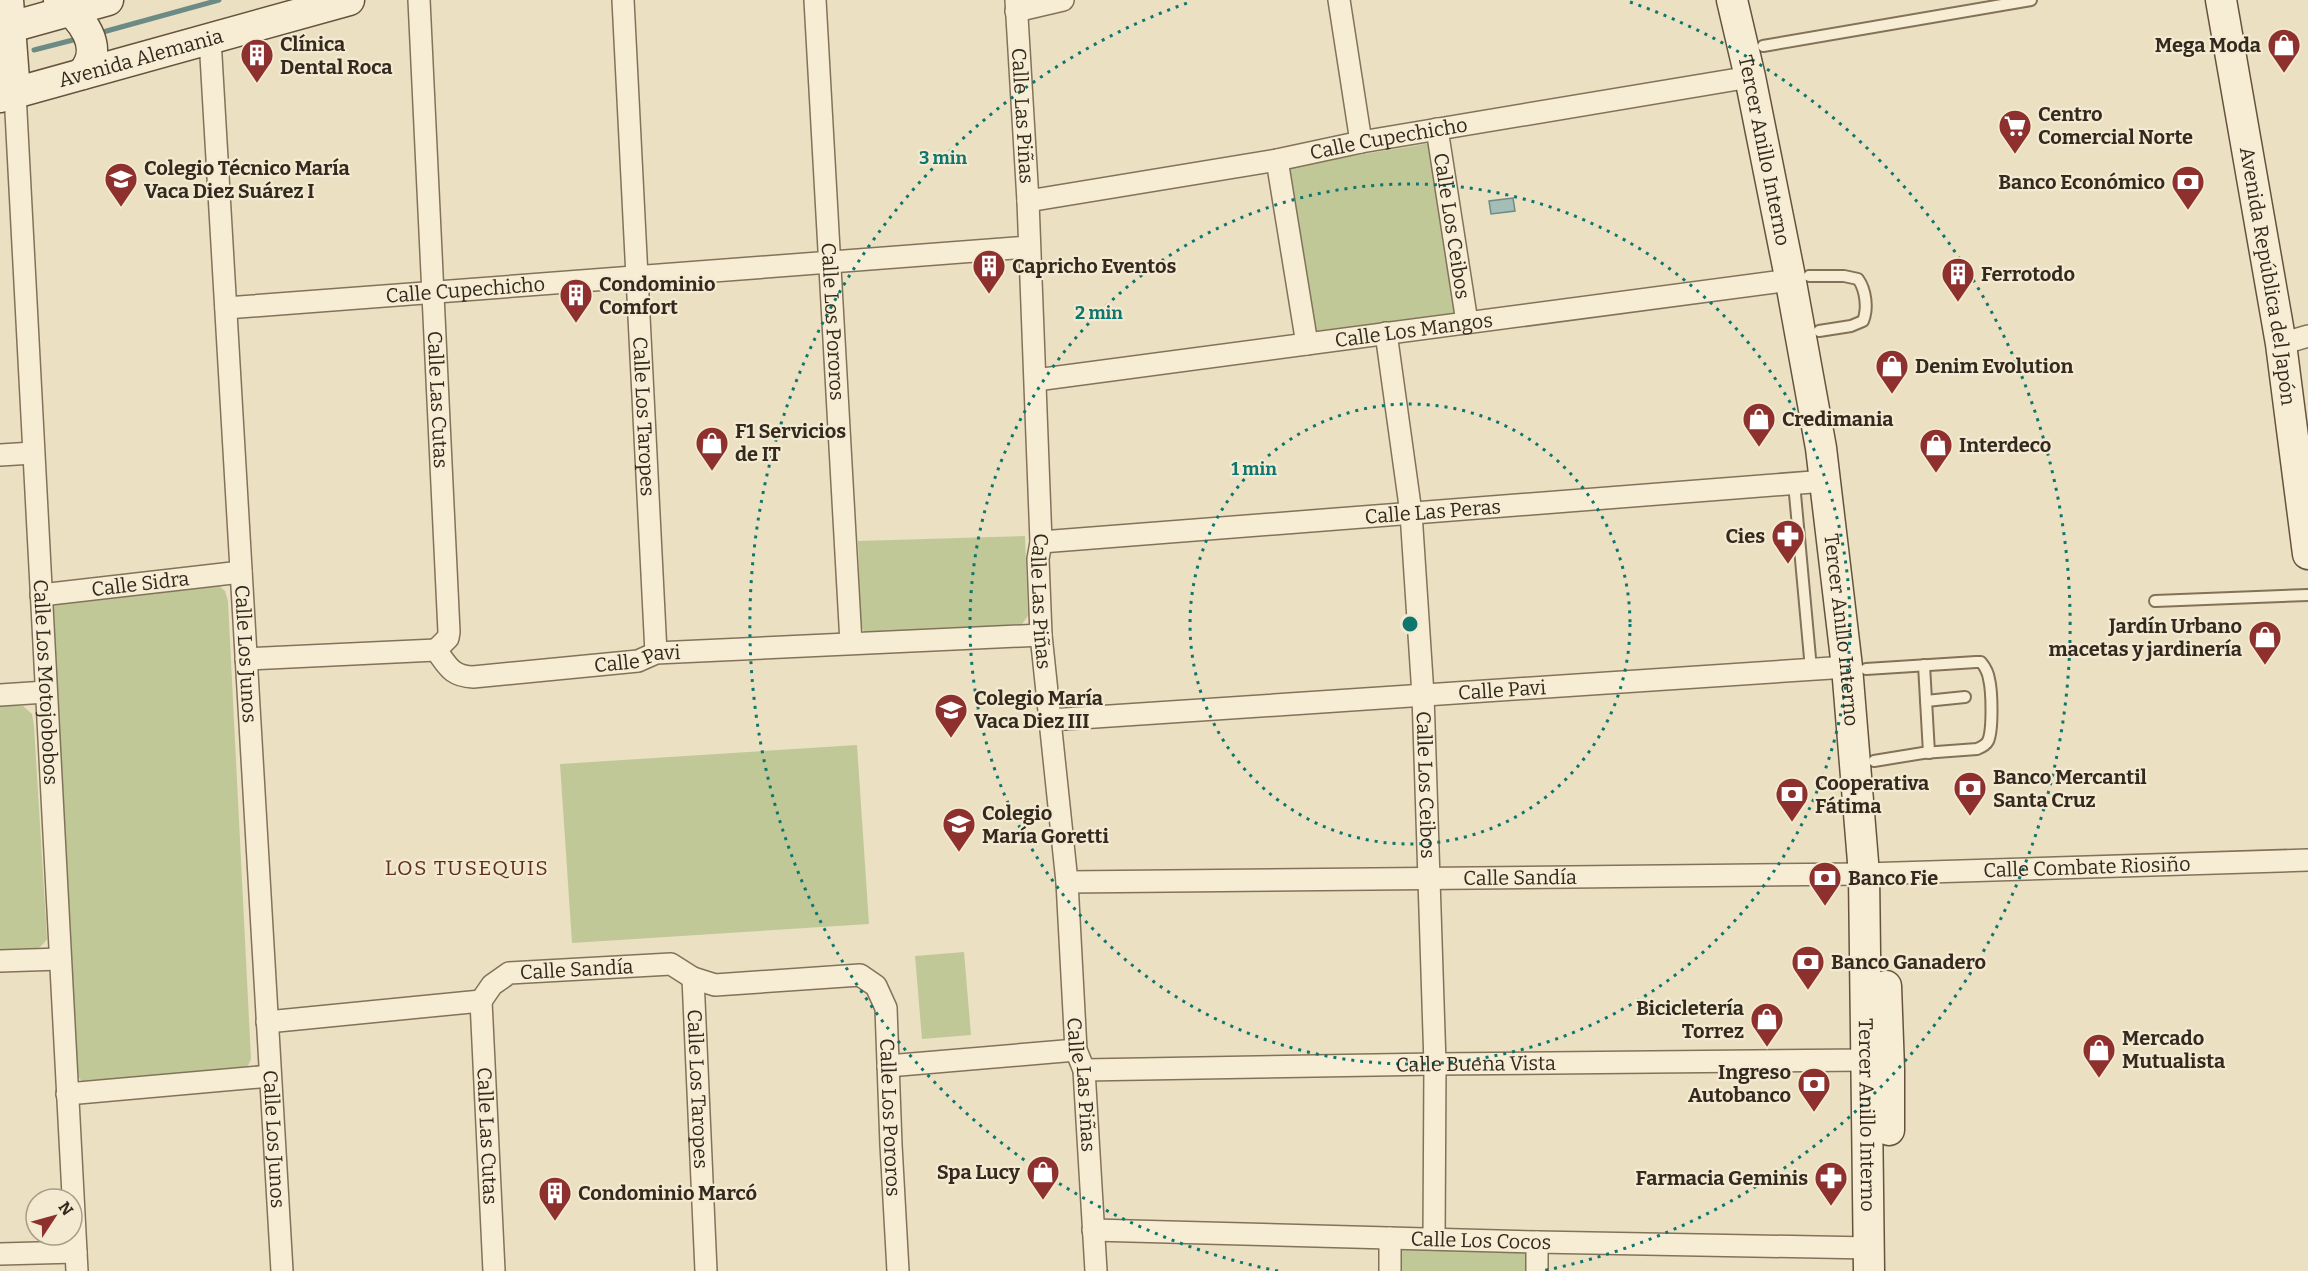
<svg xmlns="http://www.w3.org/2000/svg" width="2308" height="1271" font-family="Bitter,serif">
<style>
.green{fill:#c0c897}
.water{fill:#a4beb7;stroke:#6c8b84;stroke-width:1.5}
.lines{fill:none;stroke-linecap:round;stroke-linejoin:round}
.stream{stroke:#6c8b84;stroke-width:5}
.lane-casing{stroke:#83725a;stroke-width:14}
.street-casing{stroke:#83725a;stroke-width:24}
.secondary-casing{stroke:#65533e;stroke-width:33}
.lane{stroke:#f6edd4;stroke-width:10}
.street{stroke:#f6edd4;stroke-width:21}
.secondary{stroke:#f6edd4;stroke-width:30}
.ring{fill:none;stroke:#0f766e;stroke-width:3;stroke-dasharray:3 6}
.labels{text-anchor:middle;dominant-baseline:central;stroke-width:4.5;stroke-linejoin:round;paint-order:stroke}
.poi-label{font-size:20px;font-weight:bold;fill:#34291e;stroke:#f3ead1;text-anchor:start}
.street-label{font-size:20px;fill:#34291e;stroke:#f3ead1}
.neighbourhood-label{font-size:21px;letter-spacing:1.5px;fill:#5e2f20;stroke:#f3ead1}
.centre{fill:#0f766e;stroke:#f3ead1;stroke-width:3}
.ring-label{font-size:18px;text-anchor:middle;font-weight:bold;fill:#0f766e;stroke:#f3ead1;stroke-width:4.5;stroke-linejoin:round;paint-order:stroke}
</style>
<rect width="100%" height="100%" fill="#ebe0c2"/>
<g class="green">
<polygon points="1431,143 1460,315 1314,341 1285,167"/>
<polygon points="1025,536 1028,616 1022,624 866,634 861,627 858,541"/>
<polygon points="219,586 225,591 228,601 251,1059 247,1068 85,1085 75,1073 46,611 61,599"/>
<path d="M0,706h23l9,8 2,12 13,213c-12,18 -27,14 -47,14z"/>
<polygon points="857,745 869,924 572,943 560,764"/>
<polygon points="964,952 971,1035 922,1039 915,956"/>
<polygon points="1402,1247 1527,1248 1527,1271 1402,1271"/>
</g>
<polygon class="water" points="1513,198 1515,211 1491,214 1489,201"/>
<g class="lines">
<g class="stream">
<polyline points="103,32 219,0"/>
<polyline points="34,50 73,40"/>
</g>
<g class="lane-casing">
<g id="lane">
<polyline points="1763,46 2031,0"/>
<path d="M1809,276h35l14,3c8,11 10,30 5,42l-12,5 -32,5"/>
<polyline points="1794,483 1811,669"/>
<polyline points="2155,601 2308,595"/>
<polyline points="1924,665 1929,753"/>
<path d="M1866,669l110,-7h5c4,5 7,10 8,17 3,12 4,51 -1,62 -2,4 -6,6 -11,8l-54,4 -49,8"/>
<polyline points="1926,701 1965,697"/>
</g>
</g>
<g class="street-casing">
<g id="street">
<path id="s1" d="M419,0l30,632 -1,6 -12,12"/>
<path id="s2" d="M623,0l33,653"/>
<path id="s3" d="M815,0l36,643"/>
<path id="s4" d="M1016,0l12,201 13,341 -3,17 3,76 26,247 9,168 8,20 12,201"/>
<polyline points="1339,0 1361,142"/>
<polyline points="1016,11 1063,0"/>
<path id="s5" d="M210,39l72,1232"/>
<path id="s6" d="M15,93l62,1178"/>
<path id="s7" d="M1437,129l30,193"/>
<polyline points="1277,160 1307,344"/>
<path id="s8" d="M1028,201l249,-41 84,-18 389,-65"/>
<path id="s9" d="M226,308l803,-61"/>
<path id="s10" d="M1386,333l25,180 12,182 12,369 -1,175"/>
<polyline points="2281,344 2308,336"/>
<path id="s11" d="M1036,380l754,-100"/>
<polyline points="0,455 33,453"/>
<path id="s12" d="M1041,542l784,-61"/>
<path id="s13" d="M41,595l200,-23"/>
<path id="s14" d="M436,650c12,16 15,26 37,27l165,-16 18,-8 385,-18"/>
<polyline points="246,659 436,650"/>
<polyline points="0,695 46,692"/>
<path id="s15" d="M1050,720l797,-53"/>
<path id="s16" d="M1067,882l797,-8 444,-14"/>
<polyline points="0,961 60,959"/>
<path id="s17" d="M693,978l13,293"/>
<path id="s18" d="M481,1001l11,-16 17,-12 162,-9 22,14 22,7 145,-10 16,11 10,22 5,137 7,126"/>
<path id="s19" d="M481,1001l13,270"/>
<polyline points="267,1022 481,1001"/>
<polyline points="888,1066 1076,1050"/>
<path id="s20" d="M1084,1070l351,-6 432,-4"/>
<polyline points="67,1094 270,1076"/>
<path id="s21" d="M1093,1230l444,12 333,6"/>
<polyline points="1537,1242 1537,1271"/>
<polyline points="0,1254 76,1252"/>
<polyline points="1390,1271 1390,1238"/>
</g>
</g>
<g class="secondary-casing">
<g id="secondary">
<polyline points="8,0 15,93"/>
<path d="M59,0c21,17 48,47 23,74"/>
<path id="s22" d="M1732,0l18,77 40,200 31,171 26,219 17,207 5,397"/>
<path id="s23" d="M2221,0l60,344 27,210"/>
<polyline points="0,30 108,0"/>
<path id="s24" d="M0,97l349,-97"/>
<polyline points="1886,986 1889,1069 1889,1130"/>
</g>
</g>
<use href="#lane" class="lane"/>
<use href="#street" class="street"/>
<use href="#secondary" class="secondary"/>
</g>
<g class="ring">
<circle cx="1410" cy="624" r="220"/>
<circle cx="1410" cy="624" r="440"/>
<path d="M1278 1271A660 660 0 0 1 1190 2M1630 2A660 660 0 0 1 1542 1271"/>
</g>
<defs>
<g id="shop-pin" transform="scale(1.725)"><path d="M0 17L-7.5 6A9.5 9.5 0 1 1 7.5 6Z" fill="#8e312e" stroke="#f3ead1"/><path d="M-5-2.5h2.3a2.7 3.5 0 0 1 5.4 0H5L5.5 6h-11ZM-1.5-2.5h3a1.5 2.3 0 0 0-3 0Z" fill="#fff"/></g>
<g id="building-pin" transform="scale(1.725)"><path d="M0 17L-7.5 6A9.5 9.5 0 1 1 7.5 6Z" fill="#8e312e" stroke="#f3ead1"/><path d="M-4-6H4V6H1V3H-1V6H-4ZM-2.5-4.3h1.7v1.8h-1.7ZM.8-4.3h1.7v1.8H.8ZM-2.5-1h1.7V.8h-1.7ZM.8-1h1.7V.8H.8Z" fill="#fff"/></g>
<g id="supermarket-pin" transform="scale(1.725)"><path d="M0 17L-7.5 6A9.5 9.5 0 1 1 7.5 6Z" fill="#8e312e" stroke="#f3ead1"/><path d="M-6-5.5h2.5l.6 2H6L4.5 2H-2.5L-4.4-4H-6ZM-1.5 3.2a1.3 1.3 0 1 0 .1 0ZM3 3.2a1.3 1.3 0 1 0 .1 0Z" fill="#fff"/></g>
<g id="school-pin" transform="scale(1.725)"><path d="M0 17L-7.5 6A9.5 9.5 0 1 1 7.5 6Z" fill="#8e312e" stroke="#f3ead1"/><path d="M0-5L7-2L0 1L-7-2ZM-4 1L0 2.5L4 1V4Q0 6-4 4Z" fill="#fff"/></g>
<g id="bank-pin" transform="scale(1.725)"><path d="M0 17L-7.5 6A9.5 9.5 0 1 1 7.5 6Z" fill="#8e312e" stroke="#f3ead1"/><path d="M-6-4H6V4H-6ZM0-2.3a2.3 2.3 0 1 0 0 4.6a2.3 2.3 0 1 0 0-4.6Z" fill="#fff"/></g>
<g id="pharmacy-pin" transform="scale(1.725)"><path d="M0 17L-7.5 6A9.5 9.5 0 1 1 7.5 6Z" fill="#8e312e" stroke="#f3ead1"/><path d="M-2-6h4v4h4v4h-4v4h-4v-4h-4v-4h4Z" fill="#fff"/></g>
</defs>
<g fill-rule="evenodd">
<use href="#shop-pin" x="2284" y="45"/>
<use href="#building-pin" x="257" y="55"/>
<use href="#supermarket-pin" x="2015" y="126"/>
<use href="#school-pin" x="121" y="179"/>
<use href="#bank-pin" x="2188" y="182"/>
<use href="#building-pin" x="989" y="266"/>
<use href="#building-pin" x="1958" y="274"/>
<use href="#building-pin" x="576" y="295"/>
<use href="#shop-pin" x="1892" y="366"/>
<use href="#shop-pin" x="1759" y="419"/>
<use href="#shop-pin" x="712" y="443"/>
<use href="#shop-pin" x="1936" y="445"/>
<use href="#pharmacy-pin" x="1788" y="536"/>
<use href="#shop-pin" x="2265" y="637"/>
<use href="#school-pin" x="951" y="710"/>
<use href="#bank-pin" x="1970" y="788"/>
<use href="#bank-pin" x="1792" y="794"/>
<use href="#school-pin" x="959" y="824"/>
<use href="#bank-pin" x="1825" y="878"/>
<use href="#bank-pin" x="1808" y="962"/>
<use href="#shop-pin" x="1767" y="1019"/>
<use href="#shop-pin" x="2099" y="1050"/>
<use href="#bank-pin" x="1814" y="1084"/>
<use href="#shop-pin" x="1043" y="1172"/>
<use href="#pharmacy-pin" x="1831" y="1178"/>
<use href="#building-pin" x="555" y="1193"/>
</g>
<g class="labels">
<g class="poi-label">
<text x="280" y="44">Clínica<tspan x="280" dy="23">Dental Roca</tspan></text>
<text x="2261" y="45" text-anchor="end">Mega Moda</text>
<text x="2038" y="114">Centro<tspan x="2038" dy="23">Comercial Norte</tspan></text>
<text x="144" y="168">Colegio Técnico María<tspan x="144" dy="23">Vaca Diez Suárez I</tspan></text>
<text x="2165" y="182" text-anchor="end">Banco Económico</text>
<text x="1012" y="266">Capricho Eventos</text>
<text x="1981" y="274">Ferrotodo</text>
<text x="599" y="284">Condominio<tspan x="599" dy="23">Comfort</tspan></text>
<text x="1915" y="366">Denim Evolution</text>
<text x="1782" y="419">Credimania</text>
<text x="735" y="431">F1 Servicios<tspan x="735" dy="23">de IT</tspan></text>
<text x="1959" y="445">Interdeco</text>
<text x="1765" y="536" text-anchor="end">Cies</text>
<text x="2242" y="626" text-anchor="end">Jardín Urbano<tspan x="2242" dy="23">macetas y jardinería</tspan></text>
<text x="974" y="698">Colegio María<tspan x="974" dy="23">Vaca Diez III</tspan></text>
<text x="1993" y="777">Banco Mercantil<tspan x="1993" dy="23">Santa Cruz</tspan></text>
<text x="1815" y="783">Cooperativa<tspan x="1815" dy="23">Fátima</tspan></text>
<text x="982" y="813">Colegio<tspan x="982" dy="23">María Goretti</tspan></text>
<text x="1848" y="878">Banco Fie</text>
<text x="1831" y="962">Banco Ganadero</text>
<text x="1744" y="1008" text-anchor="end">Bicicletería<tspan x="1744" dy="23">Torrez</tspan></text>
<text x="2122" y="1038">Mercado<tspan x="2122" dy="23">Mutualista</tspan></text>
<text x="1791" y="1072" text-anchor="end">Ingreso<tspan x="1791" dy="23">Autobanco</tspan></text>
<text x="1020" y="1172" text-anchor="end">Spa Lucy</text>
<text x="1808" y="1178" text-anchor="end">Farmacia Geminis</text>
<text x="578" y="1193">Condominio Marcó</text>
</g>
<g class="street-label">
<text stroke="none"><textPath href="#s24" startOffset="146">Avenida Alemania</textPath></text>
<text stroke="none"><textPath href="#s4" startOffset="116">Calle Las Piñas</textPath></text>
<text stroke="none"><textPath href="#s8" startOffset="366">Calle Cupechicho</textPath></text>
<text stroke="none"><textPath href="#s22" startOffset="154">Tercer Anillo Interno</textPath></text>
<text stroke="none"><textPath href="#s7" startOffset="98">Calle Los Ceibos</textPath></text>
<text stroke="none"><textPath href="#s23" startOffset="280">Avenida República del Japón</textPath></text>
<text stroke="none"><textPath href="#s9" startOffset="240">Calle Cupechicho</textPath></text>
<text stroke="none"><textPath href="#s3" startOffset="322">Calle Los Pororos</textPath></text>
<text stroke="none"><textPath href="#s11" startOffset="381">Calle Los Mangos</textPath></text>
<text stroke="none"><textPath href="#s1" startOffset="400">Calle Las Cutas</textPath></text>
<text stroke="none"><textPath href="#s2" startOffset="417">Calle Los Taropes</textPath></text>
<text stroke="none"><textPath href="#s12" startOffset="393">Calle Las Peras</textPath></text>
<text stroke="none"><textPath href="#s13" startOffset="100">Calle Sidra</textPath></text>
<text stroke="none"><textPath href="#s4" startOffset="602">Calle Las Piñas</textPath></text>
<text stroke="none"><textPath href="#s22" startOffset="640">Tercer Anillo Interno</textPath></text>
<text stroke="none"><textPath href="#s5" startOffset="616">Calle Los Junos</textPath></text>
<text stroke="none"><textPath href="#s14" startOffset="214">Calle Pavi</textPath></text>
<text stroke="none"><textPath href="#s6" startOffset="590">Calle Los Motojobobos</textPath></text>
<text stroke="none"><textPath href="#s15" startOffset="453">Calle Pavi</textPath></text>
<text stroke="none"><textPath href="#s10" startOffset="454">Calle Los Ceibos</textPath></text>
<text stroke="none"><textPath href="#s16" startOffset="1020">Calle Combate Riosiño</textPath></text>
<text stroke="none"><textPath href="#s16" startOffset="453">Calle Sandía</textPath></text>
<text stroke="none"><textPath href="#s18" startOffset="108">Calle Sandía</textPath></text>
<text stroke="none"><textPath href="#s20" startOffset="392">Calle Buena Vista</textPath></text>
<text stroke="none"><textPath href="#s4" startOffset="1088">Calle Las Piñas</textPath></text>
<text stroke="none"><textPath href="#s17" startOffset="111">Calle Los Taropes</textPath></text>
<text stroke="none"><textPath href="#s22" startOffset="1126">Tercer Anillo Interno</textPath></text>
<text stroke="none"><textPath href="#s18" startOffset="550">Calle Los Pororos</textPath></text>
<text stroke="none"><textPath href="#s19" startOffset="135">Calle Las Cutas</textPath></text>
<text stroke="none"><textPath href="#s5" startOffset="1102">Calle Los Junos</textPath></text>
<text stroke="none"><textPath href="#s21" startOffset="388">Calle Los Cocos</textPath></text>
</g>
<g class="neighbourhood-label">
<text x="467" y="868">LOS TUSEQUIS</text>
</g>
</g>
<circle cx="1410" cy="624" r="9" class="centre"/>
<g class="ring-label">
<text x="943" y="164">3 min</text>
<text x="1099" y="319">2 min</text>
<text x="1254" y="475">1 min</text>
</g>
<g transform="translate(54 1217) rotate(54)"><circle r="28" fill="#f3ead1" stroke="#a79d89" stroke-width="1.5"/>
<path d="M0-4.5L10 22L0 15L-10 22Z" fill="#8e312e"/>
<text y="-9" font-size="16" font-weight="bold" text-anchor="middle" fill="#34291e">N</text>
</g>
</svg>
